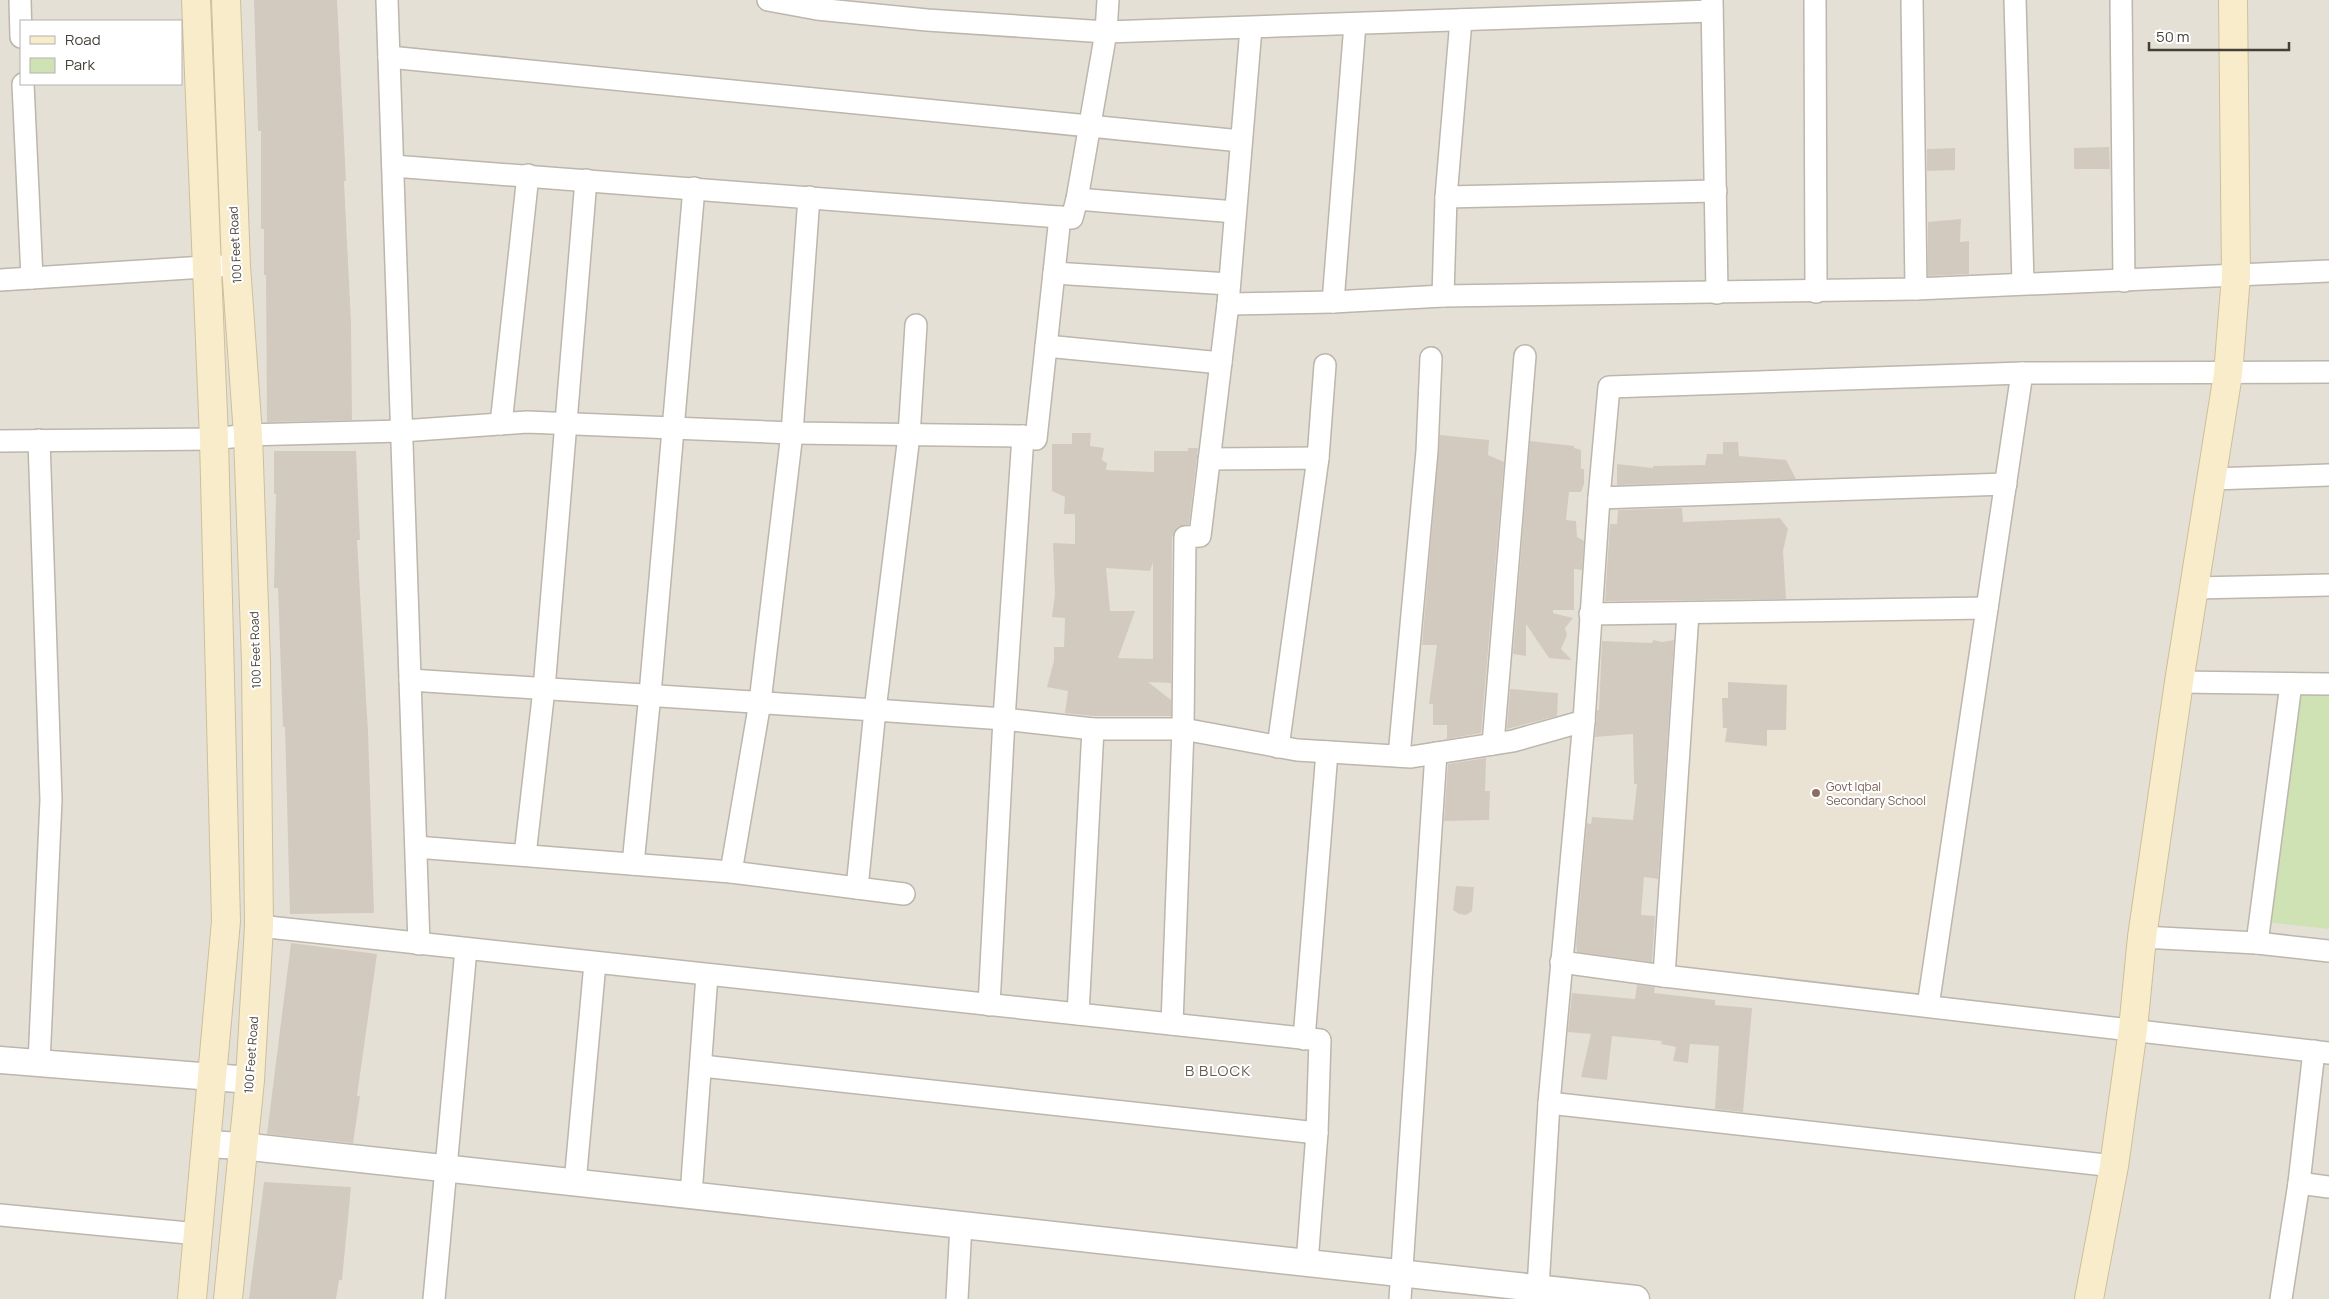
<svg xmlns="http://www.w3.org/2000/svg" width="2329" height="1299" font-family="Manrope,sans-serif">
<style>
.residential{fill:#e5e0d6;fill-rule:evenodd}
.education{fill:#eae2d3}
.green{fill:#cfe2b4}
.building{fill:#d2cabe;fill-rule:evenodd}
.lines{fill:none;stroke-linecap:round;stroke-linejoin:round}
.minor-casing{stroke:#bcb6ab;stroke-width:24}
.tertiary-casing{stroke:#bcb6ab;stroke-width:29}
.secondary-casing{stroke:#cdbf9b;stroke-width:30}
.minor{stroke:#fff;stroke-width:21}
.tertiary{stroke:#fff;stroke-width:26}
.secondary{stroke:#f9ecca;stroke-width:28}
.education-dot{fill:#8d6e63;stroke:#fff;stroke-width:2}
.labels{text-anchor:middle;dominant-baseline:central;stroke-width:4;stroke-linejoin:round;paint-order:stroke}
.street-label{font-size:12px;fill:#443f37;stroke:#fff}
.education-label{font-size:12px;fill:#785e54;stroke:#fff;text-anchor:start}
.quarter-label{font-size:15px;letter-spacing:1px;fill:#665c4f;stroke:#fff}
</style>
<rect width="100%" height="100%" fill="#f2eee7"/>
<path class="residential" d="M0,0h2329v1299h-2329zM21,21h160v63h-160z"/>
<polygon class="education" points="1973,618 1919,992 1673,965 1697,621"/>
<polygon class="green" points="2291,684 2329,685 2329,929 2265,922"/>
<g class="building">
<polygon points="254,0 337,0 346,181 344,181 351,322 352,420 267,422 266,275 264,275 264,229 261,229 261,131 258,131"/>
<polygon points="2109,147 2110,169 2074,169 2074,148"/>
<polygon points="1955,148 1955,170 1927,171 1927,149"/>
<polygon points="1961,219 1960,242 1969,241 1969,274 1928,276 1928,222"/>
<path d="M1072,433h19l-1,13 14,2 -2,12 5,3 -1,7 48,2v-21h34v-3h10l-9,76 -11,3 -6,10 -1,146 -23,-1 23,18v16h-77l-29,-3 3,-22 -21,-4 7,-26v-14h10l1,-29 -13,-1 3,-23 -2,-51 22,1v-30h-11l1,-17 -13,-6v-47h20zM1153,562v97l-35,-1 17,-47h-25l-4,-43 44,3z"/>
<polygon points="1440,435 1489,440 1488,455 1504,462 1481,733 1447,739 1447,725 1433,725 1433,704 1429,704 1437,645 1422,645"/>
<polygon points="1530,441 1574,446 1574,448 1581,450 1581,469 1584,469 1584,484 1581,492 1569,492 1566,520 1576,521 1577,537 1584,541 1582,570 1574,569 1574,610 1553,610 1553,613 1573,618 1565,628 1567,635 1561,649 1572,660 1549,658 1526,624 1526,656 1513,654"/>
<polygon points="1723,442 1738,442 1739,456 1786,460 1796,479 1617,485 1617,464 1653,468 1653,466 1705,465 1707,454 1723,454"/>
<polygon points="274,451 356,451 360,540 357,540 368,732 374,913 290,914 285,727 283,727 278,588 274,588 276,494 274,494"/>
<polygon points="1682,508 1683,522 1780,518 1788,529 1783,551 1786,599 1605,601 1610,524 1617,524 1618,510"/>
<polygon points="1653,640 1662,642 1674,640 1658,879 1644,877 1641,915 1655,916 1652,962 1577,952 1576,944 1587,823 1591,824 1592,817 1633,820 1637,784 1634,784 1633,734 1595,737 1597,710 1599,710 1602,641 1652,643"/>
<polygon points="1728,682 1787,685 1786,730 1767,730 1767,746 1725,742 1727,728 1723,728 1722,698 1728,698"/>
<polygon points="1510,689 1558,693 1557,716 1507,729"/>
<polygon points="1486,758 1485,791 1490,791 1489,820 1444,821 1448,764"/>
<polygon points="1456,886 1474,887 1472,911 1466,915 1459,914 1453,910"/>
<polygon points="291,943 377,954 357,1096 360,1096 353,1143 267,1134"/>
<polygon points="1637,985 1655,987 1654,993 1715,1000 1715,1005 1752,1008 1743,1112 1715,1109 1719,1046 1690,1044 1688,1063 1673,1061 1676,1047 1661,1044 1662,1041 1612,1036 1607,1080 1581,1077 1591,1034 1568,1032 1572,993 1635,999"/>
<polygon points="264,1182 351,1187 342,1280 339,1280 336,1299 249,1299"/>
</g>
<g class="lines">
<g class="minor-casing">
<g id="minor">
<polyline points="20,0 21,37"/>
<polyline points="387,0 419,944"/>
<polyline points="768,0 817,9 927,20 1106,32 1712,11"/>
<polyline points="1712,0 1717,293"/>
<polyline points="1815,0 1816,292"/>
<polyline points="1912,0 1916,289"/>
<polyline points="2015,0 2023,283"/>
<polyline points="2121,0 2124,281"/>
<polyline points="389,57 1241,141"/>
<polyline points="23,84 32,278"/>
<polyline points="393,166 1072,218 1077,199 1106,32 1108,0"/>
<polyline points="1446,197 1716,191"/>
<polyline points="1077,199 1235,212"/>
<polyline points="1054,273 1229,284"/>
<polyline points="0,280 220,266"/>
<polyline points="1443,296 1446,197 1461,20"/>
<polyline points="1333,302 1355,24"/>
<polyline points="1228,304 1333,302 1443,296 1916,289 2329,271"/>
<polyline points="1046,346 1221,363"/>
<polyline points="501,424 528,175"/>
<polyline points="39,440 51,800 39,1063"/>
<polyline points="0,441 214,439 248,435 402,431 527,422 792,433 1023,436"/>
<polyline points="1318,458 1325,365"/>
<polyline points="1209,459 1318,458 1278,747"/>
<polyline points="2211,479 2329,475"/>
<polyline points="1599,498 2006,484"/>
<polyline points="2194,588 2329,585"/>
<polyline points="1590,614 1987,608"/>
<polyline points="410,680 875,710 1004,719 1093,729 1183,729 1297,750 1411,757 1513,741 1584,721"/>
<polyline points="2179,682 2329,684"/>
<polyline points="1493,744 1525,356"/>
<polyline points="1399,756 1427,451 1431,358"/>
<polyline points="416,847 731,872 904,894"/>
<polyline points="525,855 544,689 586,180"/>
<polyline points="633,864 650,694 694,188"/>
<polyline points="731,872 760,702 792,433 809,197"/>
<polyline points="857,888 875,710 909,436 916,325"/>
<polyline points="259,926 1320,1040 1317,1133 1307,1263"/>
<polyline points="2142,937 2257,943 2329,951"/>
<polyline points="2257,943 2291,684"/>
<polyline points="1561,962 1664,976 2329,1053"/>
<polyline points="1664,976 1688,613"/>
<polyline points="989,1005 1004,719 1023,436 1036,439 1060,217"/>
<polyline points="1928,1006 2022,373"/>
<polyline points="1078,1014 1093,729"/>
<polyline points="1172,1024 1183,729 1185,537 1200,536 1228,304 1251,28"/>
<polyline points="1304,1039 1327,752"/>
<polyline points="702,1066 1317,1133"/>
<polyline points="1549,1103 2114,1166"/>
<polyline points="575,1183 595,963"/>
<polyline points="2299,1183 2329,1187"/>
<polyline points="691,1195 707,975"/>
<polyline points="0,1215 198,1234"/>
<polyline points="1538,1288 1549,1103 1584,721 1599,498 1609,387 2022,373 2329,372"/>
<polyline points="434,1299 466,949"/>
<polyline points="957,1299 961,1225"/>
<polyline points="1400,1299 1436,753"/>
<polyline points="2281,1299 2299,1183 2314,1051"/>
</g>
</g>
<g class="tertiary-casing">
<g id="tertiary">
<polyline points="0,1060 250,1080"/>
<polyline points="207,1144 242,1146 1636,1299"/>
</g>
</g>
<g class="secondary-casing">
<g id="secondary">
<polyline points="226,0 236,266 248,435 256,663 259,926 250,1080 228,1299"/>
<polyline points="192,1299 226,921 214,439 196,0"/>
<polyline points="2089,1299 2114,1166 2133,1029 2142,937 2179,682 2228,374 2236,276 2233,0"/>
</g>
</g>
<use href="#minor" class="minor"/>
<use href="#tertiary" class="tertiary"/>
<use href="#secondary" class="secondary"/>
</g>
<circle class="education-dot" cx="1816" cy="793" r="5"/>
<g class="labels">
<g class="street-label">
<text transform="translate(235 245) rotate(-93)">100 Feet Road</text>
<text transform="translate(255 650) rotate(-92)">100 Feet Road</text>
<text transform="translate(251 1055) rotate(-86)">100 Feet Road</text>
</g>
<g class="education-label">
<text x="1826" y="786">Govt Iqbal<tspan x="1826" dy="14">Secondary School</tspan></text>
</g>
<g class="quarter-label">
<text x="1218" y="1070">B BLOCK</text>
</g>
</g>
<rect x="20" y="20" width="162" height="65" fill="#ffffff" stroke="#b4b2af"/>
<rect x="30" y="36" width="25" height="8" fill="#f9ecca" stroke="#b4b2af"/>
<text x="65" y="45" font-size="15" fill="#443f37">Road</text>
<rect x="30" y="58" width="25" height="15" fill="#cfe2b4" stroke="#b4b2af"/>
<text x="65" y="70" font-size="15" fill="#443f37">Park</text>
<path d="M2149 42v8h140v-8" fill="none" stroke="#443f37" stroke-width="2.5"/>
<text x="2156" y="42" font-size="15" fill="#443f37" stroke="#ffffff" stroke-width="4" paint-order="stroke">50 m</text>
</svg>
